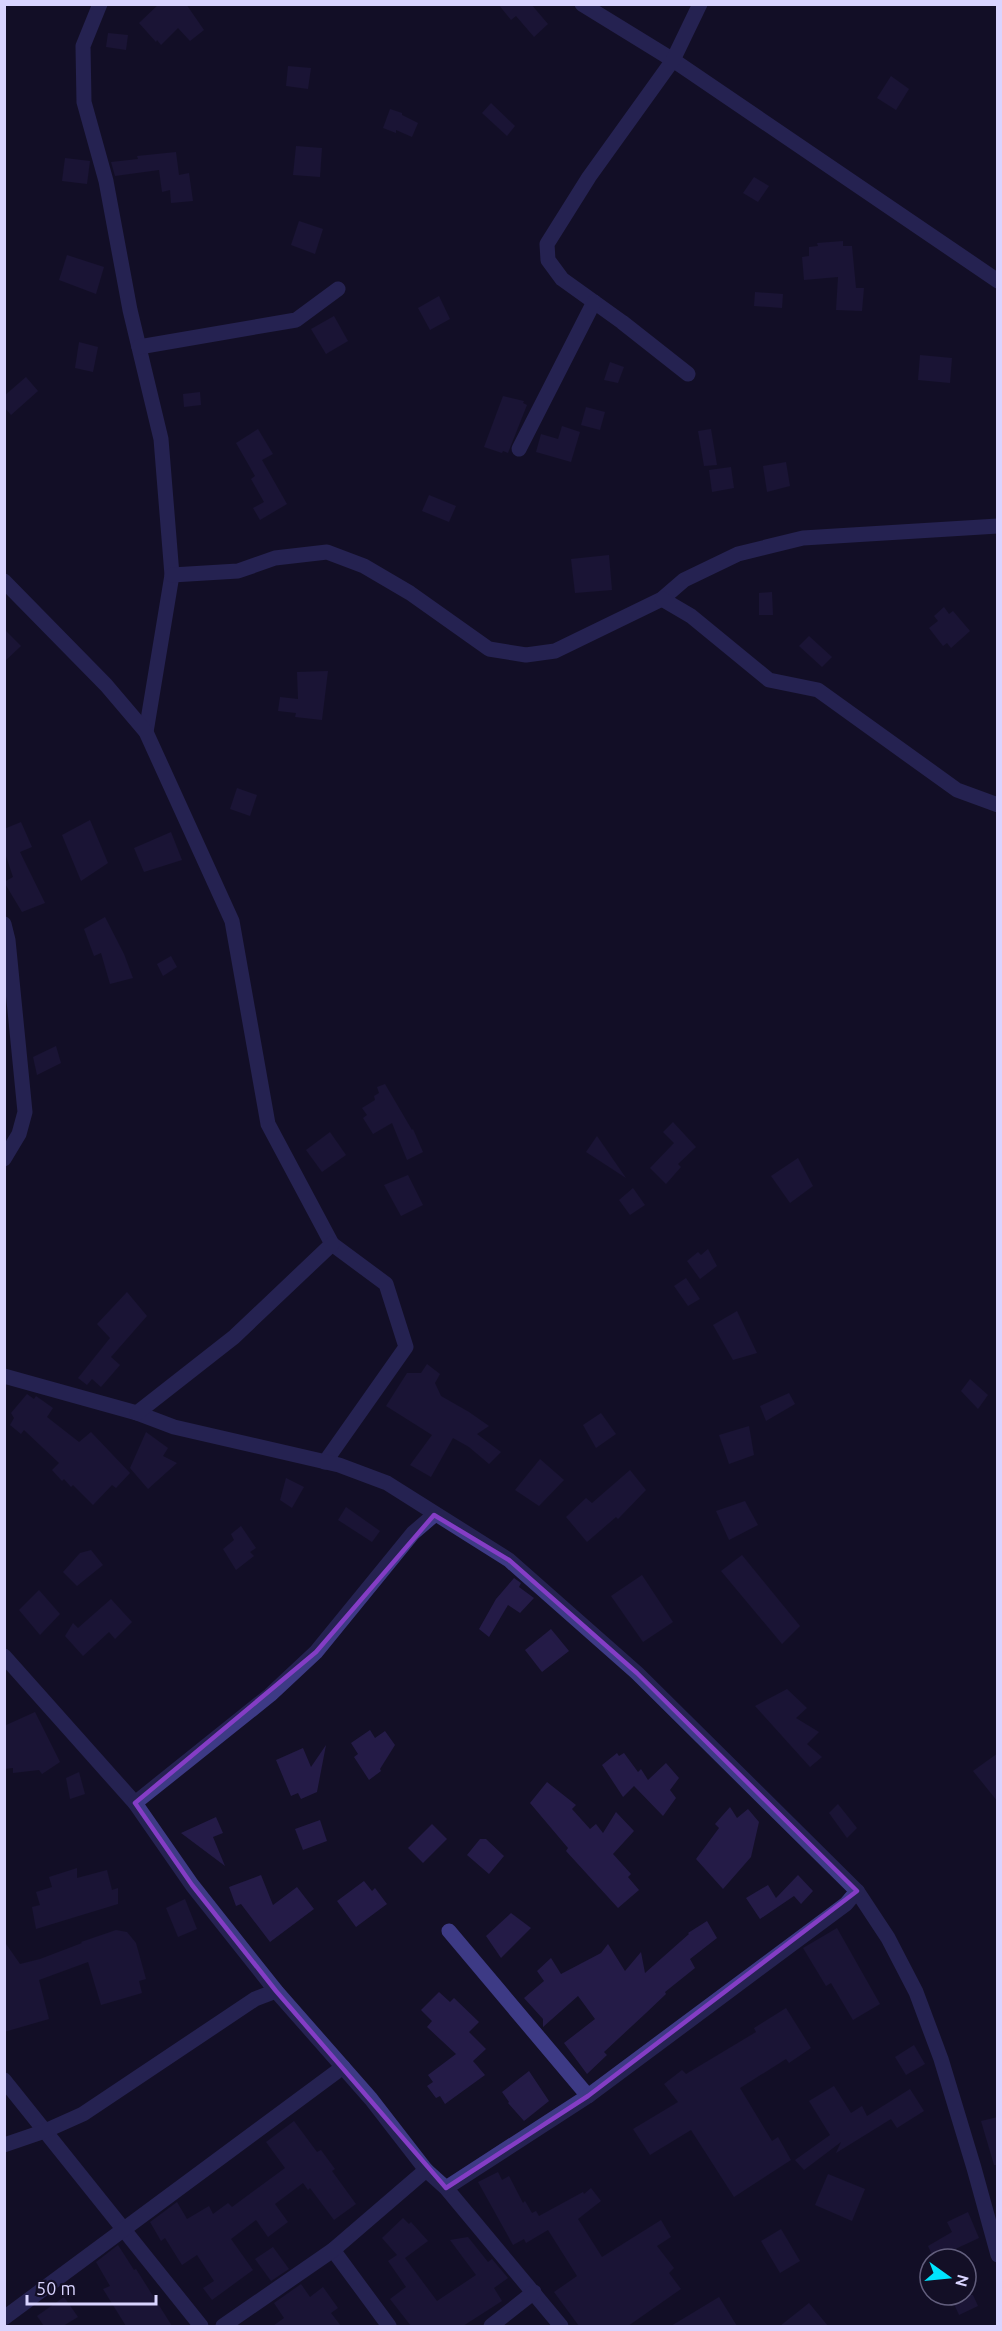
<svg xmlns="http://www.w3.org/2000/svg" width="1002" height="2331" font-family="Ubuntu,sans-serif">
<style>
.building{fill:#241b47}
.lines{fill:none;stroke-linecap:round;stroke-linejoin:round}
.minor{stroke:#3d3a85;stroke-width:15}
.marked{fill:none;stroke:#843dc5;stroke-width:4.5;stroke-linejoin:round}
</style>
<rect width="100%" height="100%" fill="#130f26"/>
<g class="building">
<polygon points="159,4 186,4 204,30 190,41 178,28 161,45 157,40 156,42 139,23"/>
<polygon points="498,4 531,4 548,24 534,37 516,16 511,20"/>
<polygon points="108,33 128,35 126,50 106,47"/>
<polygon points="288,66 311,68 308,89 286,86"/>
<polygon points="891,76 909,89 896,110 877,98"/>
<polygon points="491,103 515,126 507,136 482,113"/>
<polygon points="390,109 402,113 402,115 418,123 412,137 396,130 396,133 383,128"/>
<polygon points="296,146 322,148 320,177 293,175"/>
<polygon points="176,152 179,175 189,173 193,201 171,203 170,190 162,192 159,170 115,176 111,162 138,159 137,156"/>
<polygon points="65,158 90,161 87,184 62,181"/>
<polygon points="754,177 769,186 758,202 743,193"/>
<polygon points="299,221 323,229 315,254 291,245"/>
<polygon points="843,241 843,246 852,246 856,288 864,288 862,311 836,310 838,277 804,280 802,257 809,256 809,247 818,246 817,243"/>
<polygon points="67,255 104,267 96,294 59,280"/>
<polygon points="755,292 783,294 782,308 754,306"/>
<polygon points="439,296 450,319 430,330 418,308"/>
<polygon points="334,316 348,341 326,354 311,329"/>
<polygon points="79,342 98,347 93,372 75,368"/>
<polygon points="920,355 952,358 950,383 918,380"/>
<polygon points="610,362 624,367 618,383 604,380"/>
<polygon points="26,377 38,391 11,415 4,407 4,396"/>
<polygon points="200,392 201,405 184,407 183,394"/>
<polygon points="503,396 524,401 523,403 527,405 508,453 503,451 502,453 484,447"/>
<polygon points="586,407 605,412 600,430 581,425"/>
<polygon points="562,426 580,432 571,462 536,452 541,434 558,439"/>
<polygon points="258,429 273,454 262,460 287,504 260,520 253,508 264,502 251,479 255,476 236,443"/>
<polygon points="711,429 717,465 704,466 698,431"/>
<polygon points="786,462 790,486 767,492 763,466"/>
<polygon points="731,467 734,488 712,492 709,470"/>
<polygon points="429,495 456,506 449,522 422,511"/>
<polygon points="609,555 612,590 575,593 571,559"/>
<polygon points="772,592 773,615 759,615 759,593"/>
<polygon points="944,607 949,614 953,611 970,631 951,648 947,643 943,646 929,628 938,621 934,616"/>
<polygon points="4,629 21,646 4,662"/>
<polygon points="809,636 832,657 822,667 799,646"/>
<polygon points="328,671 322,720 295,717 296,713 278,711 280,697 298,699 297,672"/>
<polygon points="237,788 257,795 250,816 230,809"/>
<polygon points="90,820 108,863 81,881 62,835"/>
<polygon points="21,822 32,847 20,852 45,903 22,912 4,882 13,877 4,850 4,829"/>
<polygon points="171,832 182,860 144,872 134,848"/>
<polygon points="105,917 124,954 133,978 110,984 101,953 94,956 84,929"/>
<polygon points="171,956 177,967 163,976 157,964"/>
<polygon points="56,1046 61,1063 37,1075 33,1057"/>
<polygon points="385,1084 412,1130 413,1129 423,1152 407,1160 392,1123 373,1134 363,1118 367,1115 362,1108 375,1100 374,1096 379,1093 377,1087"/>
<polygon points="673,1122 696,1147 678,1164 681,1167 666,1184 650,1168 674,1143 663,1132"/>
<polygon points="330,1132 346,1155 322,1172 306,1150"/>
<polygon points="597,1136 626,1178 586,1152"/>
<polygon points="798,1158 813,1186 790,1203 771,1176"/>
<polygon points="408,1175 423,1205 401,1216 384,1185"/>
<polygon points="633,1188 645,1205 630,1215 619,1200"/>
<polygon points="708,1249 717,1266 700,1279 687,1261 698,1252 701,1255"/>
<polygon points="686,1278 700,1299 688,1306 674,1286"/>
<polygon points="127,1292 147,1316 111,1357 120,1365 101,1387 92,1379 87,1385 78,1378 110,1338 97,1324"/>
<polygon points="737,1311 757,1353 733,1360 713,1325"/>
<polygon points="427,1364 440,1374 435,1383 441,1396 469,1412 489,1426 477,1434 501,1452 489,1464 469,1447 453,1438 431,1477 410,1465 432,1435 386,1406 407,1373 421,1373"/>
<polygon points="970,1379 988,1395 978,1409 961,1391"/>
<polygon points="789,1393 795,1404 766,1421 760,1406"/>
<polygon points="27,1394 34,1399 36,1396 53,1408 47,1417 79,1442 91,1432 130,1473 116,1488 112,1485 93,1505 73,1485 71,1487 64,1479 62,1481 52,1470 59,1463 24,1430 21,1434 10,1425 14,1418 11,1413"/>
<polygon points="601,1413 616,1434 596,1448 583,1425"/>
<polygon points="749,1426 754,1455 729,1464 719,1435"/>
<polygon points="146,1432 168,1448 163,1456 177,1463 148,1489 130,1468"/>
<polygon points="540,1459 564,1480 539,1506 515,1490"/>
<polygon points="630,1470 646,1490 618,1519 616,1517 587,1542 566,1517 586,1498 592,1503"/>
<polygon points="286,1478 304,1487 292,1508 280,1500"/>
<polygon points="745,1501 758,1525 729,1540 716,1511"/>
<polygon points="346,1507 380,1531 372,1542 338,1520"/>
<polygon points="241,1526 256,1548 250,1552 254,1556 236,1570 223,1549 234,1540 231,1534"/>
<polygon points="91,1550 103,1565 77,1586 63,1572 80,1553"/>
<polygon points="742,1555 800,1626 782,1644 721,1571"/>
<polygon points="642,1575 673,1622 643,1642 611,1596"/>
<polygon points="514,1578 521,1583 519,1587 534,1598 520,1613 508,1605 489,1637 479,1629 496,1599"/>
<polygon points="39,1590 60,1614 40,1635 19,1610"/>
<polygon points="111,1599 132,1622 115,1639 109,1632 83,1656 65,1636 73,1623 78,1628"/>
<polygon points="551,1629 569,1651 542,1672 525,1650"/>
<polygon points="787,1689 807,1708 796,1718 819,1732 807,1744 822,1757 810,1767 755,1706"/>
<polygon points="35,1712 60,1762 42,1774 39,1770 13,1773 13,1768 4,1769 4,1726"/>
<polygon points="370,1730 375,1738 385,1731 395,1745 380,1769 381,1771 369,1780 354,1757 358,1754 351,1743"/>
<polygon points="326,1745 317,1792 301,1799 298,1793 291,1796 276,1760 303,1748 311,1767"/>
<polygon points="617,1753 619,1756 624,1753 638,1772 641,1769 648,1780 666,1763 679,1778 670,1790 676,1798 663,1816 634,1786 623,1797 602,1765"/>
<polygon points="998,1753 998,1802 973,1771"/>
<polygon points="79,1772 85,1794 70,1799 66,1778"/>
<polygon points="547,1782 576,1805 572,1809 590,1829 596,1824 603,1833 616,1812 634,1831 613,1854 631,1874 628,1877 639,1890 618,1908 566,1851 568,1848 530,1803"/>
<polygon points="838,1804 857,1828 847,1838 829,1813"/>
<polygon points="730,1807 737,1818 748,1809 759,1822 751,1857 723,1889 696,1859 719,1828 715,1824"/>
<polygon points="216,1817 223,1833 213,1837 225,1866 181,1833"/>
<polygon points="320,1820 327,1841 303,1850 295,1829"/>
<polygon points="432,1824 447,1839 423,1863 408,1848"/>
<polygon points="480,1839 486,1839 504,1856 489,1874 467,1855"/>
<polygon points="77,1868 77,1878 107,1870 112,1890 118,1888 118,1904 36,1929 32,1907 40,1905 36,1892 52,1887 49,1877"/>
<polygon points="261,1875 273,1905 297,1887 314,1909 270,1942 241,1904 236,1906 229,1887"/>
<polygon points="798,1875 813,1891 801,1904 794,1896 760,1919 746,1898 768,1885 776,1898"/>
<polygon points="364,1881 372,1891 375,1888 387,1904 356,1927 337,1901"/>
<polygon points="185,1899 197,1929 178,1937 166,1908"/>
<polygon points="511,1913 531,1928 501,1958 486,1936"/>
<polygon points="707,1921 717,1938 690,1959 695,1968 665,1992 666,1994 646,2013 604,2052 607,2055 587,2074 564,2043 595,2019 578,1996 543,2027 543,2019 524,1998 544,1981 537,1971 551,1958 561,1974 601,1953 608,1944 625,1971 641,1952 645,1973 689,1934 688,1933"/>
<polygon points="837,1928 880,2004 853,2020 831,1983 826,1986 803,1948"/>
<polygon points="116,1930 127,1932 136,1943 146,1979 139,1981 142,1993 101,2005 88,1962 39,1980 49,2019 4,2032 4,1941 20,1964 40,1959 82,1943 81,1942"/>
<polygon points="439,1992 450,2002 454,1998 479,2022 469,2032 486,2049 473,2061 485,2075 445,2104 440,2096 436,2098 427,2086 433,2082 428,2075 456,2054 427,2027 432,2021 421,2010"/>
<polygon points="786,2008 811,2048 789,2063 786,2059 740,2088 772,2141 778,2137 791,2160 734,2197 691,2130 650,2155 633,2129 678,2102 664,2084 682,2070 686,2074 756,2032 754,2028"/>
<polygon points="914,2045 925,2064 906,2075 895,2057"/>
<polygon points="529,2071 549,2101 524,2121 508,2103 509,2102 502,2092"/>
<polygon points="834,2086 851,2113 862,2106 867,2116 910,2089 924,2111 897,2128 891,2119 836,2153 841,2142 804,2170 795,2160 830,2135 809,2101"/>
<polygon points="998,2117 998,2165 994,2165 981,2121"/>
<polygon points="294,2121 317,2152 321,2150 335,2169 332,2171 356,2204 334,2220 310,2188 308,2190 303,2183 275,2204 288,2222 268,2237 256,2220 231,2239 253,2270 212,2300 203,2288 214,2281 197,2255 182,2265 165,2238 161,2241 150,2222 177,2202 187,2219 209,2206 213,2214 228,2203 232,2207 285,2168 266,2142"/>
<polygon points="498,2172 502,2180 509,2176 523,2203 525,2201 532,2213 536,2211 539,2216 583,2192 584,2194 591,2188 601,2201 578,2219 602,2257 661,2220 671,2237 657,2246 674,2268 669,2273 681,2289 628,2326 579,2326 554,2292 577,2276 548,2230 526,2243 524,2239 513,2245 478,2182"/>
<polygon points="828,2174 865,2189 852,2221 815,2205"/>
<polygon points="968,2212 979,2238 951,2251 955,2259 934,2259 928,2246 952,2232 947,2222"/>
<polygon points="403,2218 409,2224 411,2222 428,2241 405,2258 437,2301 476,2275 450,2240 468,2237 488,2262 492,2259 508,2278 494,2288 502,2301 463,2326 411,2326 390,2299 406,2287 388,2261 397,2255 382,2238"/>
<polygon points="781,2229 800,2261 780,2273 761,2241"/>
<polygon points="118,2245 134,2270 136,2269 172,2326 126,2326 103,2289 110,2286 96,2262"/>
<polygon points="273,2247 289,2269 271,2281 255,2259"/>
<polygon points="301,2284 310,2297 323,2287 338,2308 331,2313 341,2326 273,2326 284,2318 274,2303"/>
<polygon points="950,2295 973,2295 978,2306 959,2315"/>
<polygon points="64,2297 78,2317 63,2326 44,2326 37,2316"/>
<polygon points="719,2297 737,2326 671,2326"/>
<polygon points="809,2303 828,2326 780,2326"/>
</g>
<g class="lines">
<g class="minor">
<polyline points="100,4 83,46 84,102 106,181 130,310 161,439 172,575 146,732"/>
<polyline points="582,4 673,60 998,281"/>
<polyline points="139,347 296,320 338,289"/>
<polyline points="688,374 622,322 562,279 548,260 547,244 589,177 673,60 700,4"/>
<polyline points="519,449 594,302"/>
<polyline points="172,575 238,571 275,558 327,552 364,566 410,593 489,649 526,655 555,651 662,599 684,580 738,554 803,538 998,526"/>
<polyline points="4,581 106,685 146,732 232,921 268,1124 332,1244 386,1284 406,1347 325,1462"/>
<polyline points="662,599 691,616 769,680 818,690 957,790 998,805"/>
<polyline points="4,924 8,940 25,1112 19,1134 4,1159"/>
<polyline points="4,1376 137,1413 174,1427 339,1465 387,1483 509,1560 637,1673 857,1891 888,1938 916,1992 941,2059 974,2168 998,2255"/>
<polyline points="137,1413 234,1337 332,1244"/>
<polyline points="4,1656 135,1803 192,1885 276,1991 371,2099 426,2170 446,2188 561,2326"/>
<polyline points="135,1803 270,1695 316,1652 413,1533 434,1515"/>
<polyline points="449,1931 588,2096"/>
<polyline points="4,2080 201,2326"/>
<polyline points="4,2145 45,2131 83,2114 255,1999 276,1991"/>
<polyline points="446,2188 588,2096 846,1904 857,1891"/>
<polyline points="333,2250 389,2326"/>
<polyline points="4,2318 343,2067"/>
<polyline points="223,2326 333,2250 426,2170"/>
<polyline points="491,2326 534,2292"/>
</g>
</g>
<path d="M0 0H1002V2331H0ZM434,1515l75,45 128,113 220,218 -269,205 -142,92 -170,-197 -84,-106 -57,-82 181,-151z" fill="#130f26" fill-opacity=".55" fill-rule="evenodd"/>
<path class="marked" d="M434,1515l75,45 128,113 220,218 -269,205 -142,92 -170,-197 -84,-106 -57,-82 181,-151z"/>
<rect width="1002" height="2331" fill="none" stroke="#d9d4ff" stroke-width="12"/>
<g transform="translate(948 2277) rotate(105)"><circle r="28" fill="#130f26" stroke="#625e7d" stroke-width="1.5"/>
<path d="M0-4.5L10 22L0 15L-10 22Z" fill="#00e5ff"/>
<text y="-9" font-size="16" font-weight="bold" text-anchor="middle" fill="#d9d4ff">N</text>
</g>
<path d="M27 2295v9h129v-9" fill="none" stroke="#d9d4ff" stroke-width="3"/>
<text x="36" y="2295" font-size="18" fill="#d9d4ff" stroke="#130f26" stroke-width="4.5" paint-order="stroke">50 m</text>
</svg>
